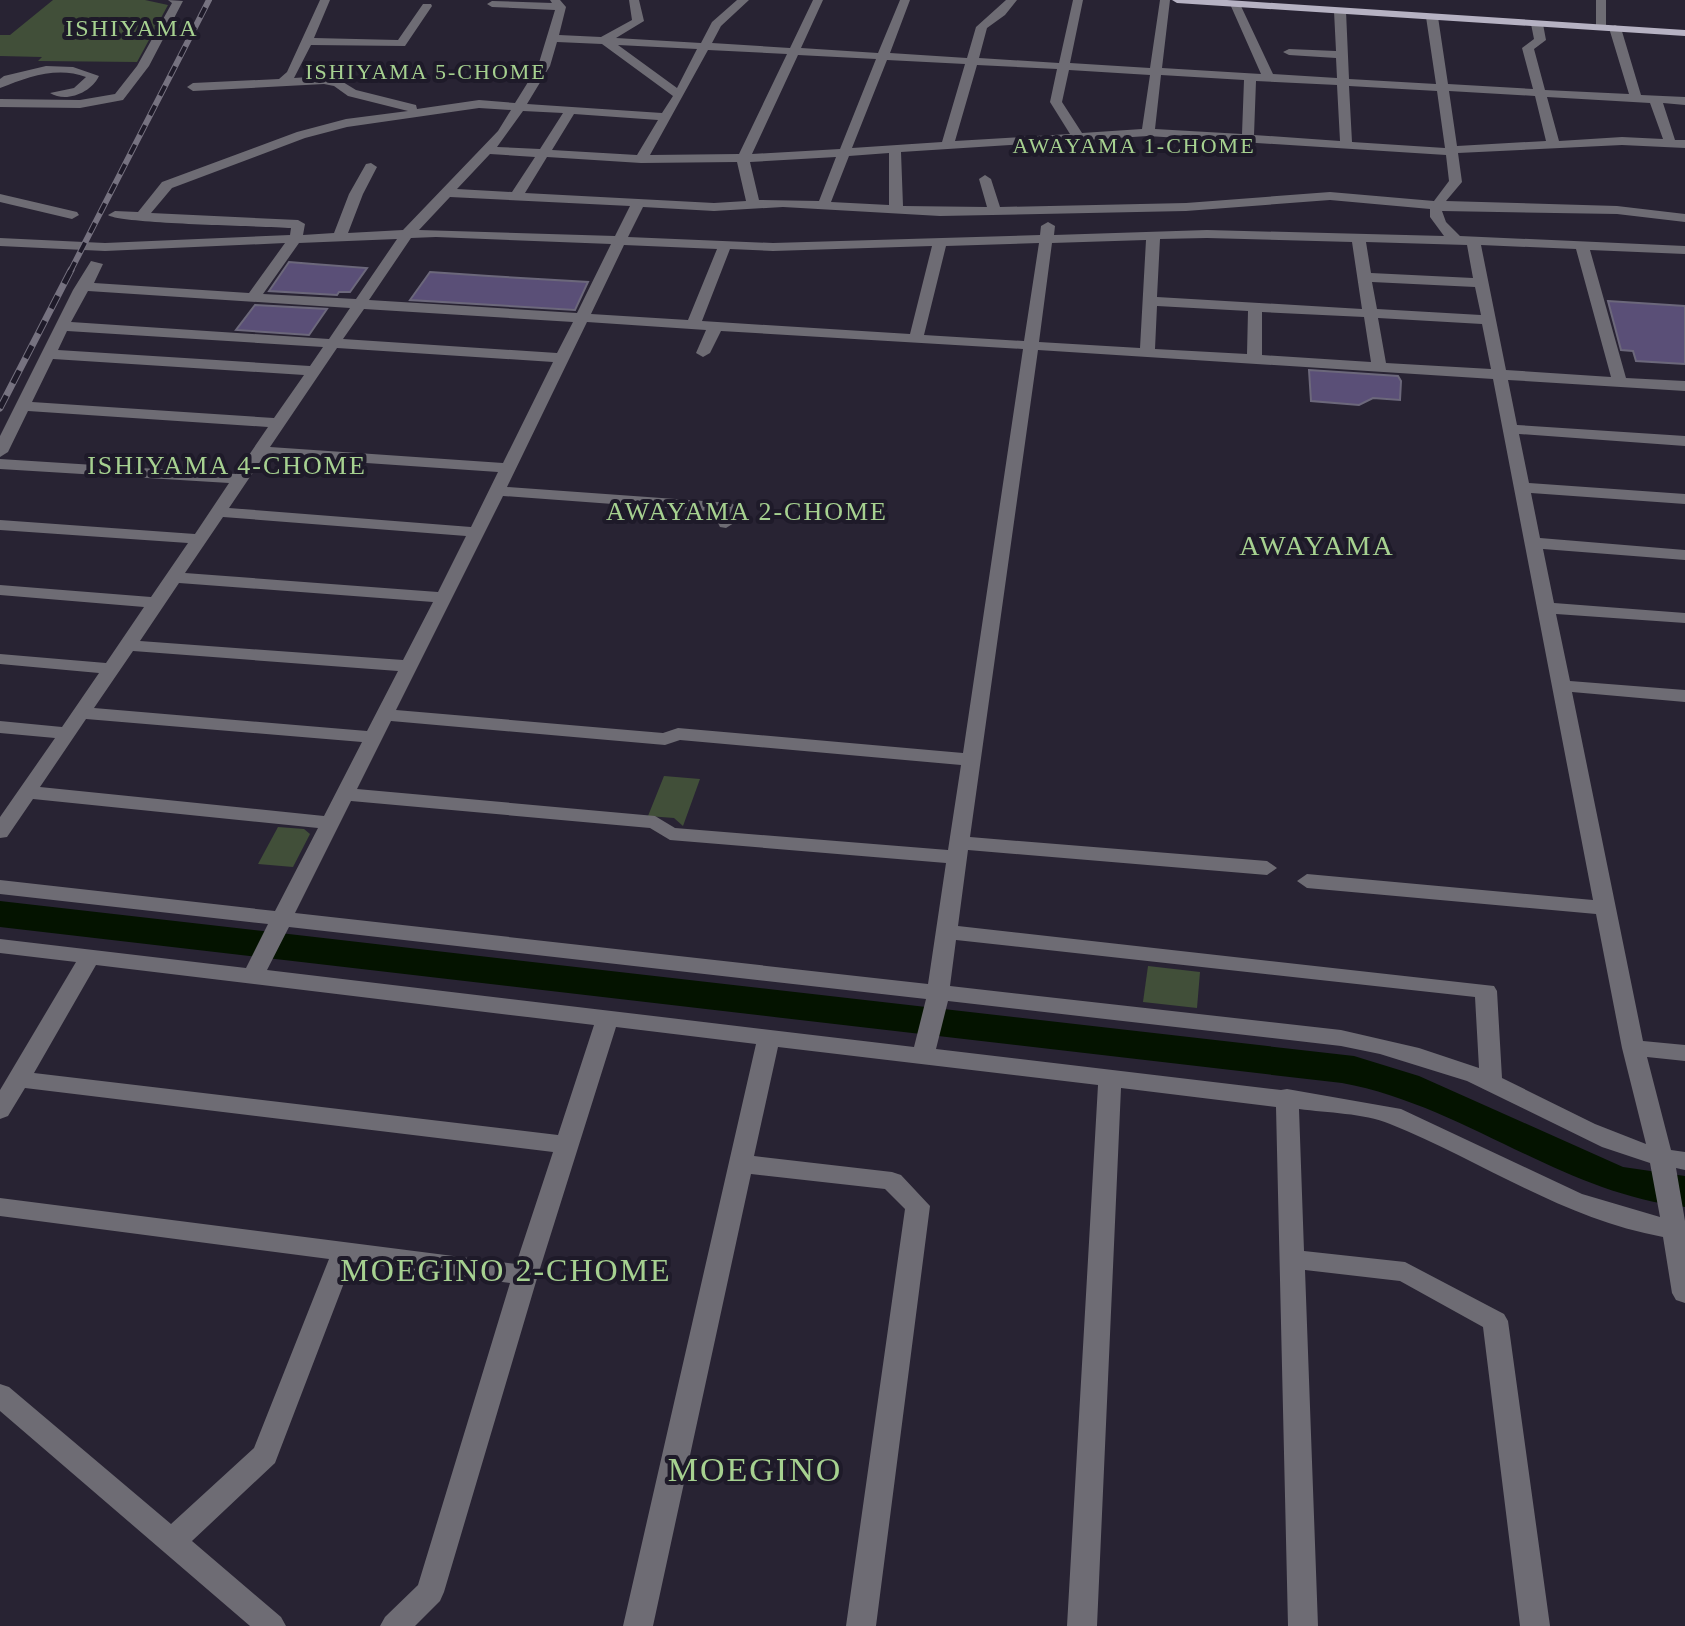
<svg xmlns="http://www.w3.org/2000/svg" width="1685" height="1626" font-family="Georgia,serif">
<style>
.green{fill:#414f39}
.water{fill:#041300}
.building{fill:#5a4f77;stroke:#6c687b;stroke-width:2}
.lines{fill:none;stroke-linecap:round;stroke-linejoin:round}
.minor{fill:#6e6c74;fill-rule:evenodd}
.major{fill:#b6b2c3;fill-rule:evenodd}
.rail-far1-casing{stroke:#767280;stroke-width:6}
.rail-casing{stroke:#767280;stroke-width:7}
.rail-far1{stroke:#1e1a29;stroke-width:4;stroke-dasharray:11;stroke-linecap:butt}
.rail{stroke:#1e1a29;stroke-width:5;stroke-dasharray:14;stroke-linecap:butt}
.labels{text-anchor:middle;dominant-baseline:central;stroke-width:8;stroke-linejoin:round;paint-order:stroke}
.far-neighbourhood-label{font-size:22px;letter-spacing:2px;fill:#a6d190;stroke:#1e1a29}
.far-quarter-label{font-size:24px;letter-spacing:2px;fill:#a6d190;stroke:#1e1a29}
.neighbourhood-label{font-size:26px;letter-spacing:2px;fill:#a6d190;stroke:#1e1a29}
.quarter-label{font-size:28px;letter-spacing:2px;fill:#a6d190;stroke:#1e1a29}
.near-neighbourhood-label{font-size:32px;letter-spacing:2px;fill:#a6d190;stroke:#1e1a29}
.near-quarter-label{font-size:34px;letter-spacing:2px;fill:#a6d190;stroke:#1e1a29}
</style>
<rect width="100%" height="100%" fill="#282333"/>
<g class="green">
<polygon points="53,0 145,0 168,5 137,62 38,61 42,57 0,56 0,35 10,35"/>
<polygon points="664,776 700,779 683,826 674,818 648,816"/>
<polygon points="278,827 304,829 310,834 293,867 258,864"/>
<polygon points="1148,966 1200,972 1197,1008 1143,1002"/>
</g>
<path class="water" d="M0,901l1354,155 65,20 204,91 62,9v31c-124,-14 -222,-102 -343,-124l-1342,-156z"/>
<g class="building">
<polygon points="289,262 313,264 367,268 350,292 339,292 337,295 269,291"/>
<polygon points="430,272 489,276 588,282 575,310 410,300"/>
<polygon points="1608,301 1685,306 1685,364 1636,361 1633,351 1621,350"/>
<polygon points="255,305 327,309 309,335 236,330"/>
<polygon points="1309,370 1398,376 1401,381 1400,400 1373,398 1359,405 1311,401"/>
</g>
<g class="lines">
<g class="minor">
<polygon points="168,0 183,1 149,66 123,100 80,108 0,107 0,99 80,100 115,94 137,66 172,3"/>
<path d="M320,0h10l-16,38 84,2 25,-36h8l1,2 -27,40 -94,-1 -17,33 30,-2 14,3 18,11 60,15 1,4 62,-9 36,3 23,-37 17,-56 -63,-3 -5,-3 5,-3 60,2 -2,-3h10l6,7 -7,28 42,2 31,-17 -3,-20h10l5,21 -28,17 85,5 11,-21 25,-22h12l-28,26 -9,17 78,5 23,-48h10l-22,48 77,5 22,-53h10l-20,53 77,5 9,-31 30,-27h11l-12,15 -18,13 -8,30 80,5 14,-63h10l-13,63 80,5 10,-68h10l-8,68 99,6 -31,-70 5,-3 5,3 33,70 64,4 -1,-20 -47,-3 -6,-3 6,-3 47,2 -2,-40 6,-3 6,3 3,68 87,5 -10,-67 6,-3 6,3 10,67 85,5 -11,-41 12,-9 -3,-15 6,-3 6,3 3,16 -12,9 11,41 84,4 -20,-66 6,-3 6,3 20,67 44,2v8l-22,-2 12,37h10v8l-63,-3 -164,8 4,29 -16,19 171,5 68,8v8l-68,-8 -175,-3 4,11 14,14 225,10v8l-95,-4 36,128 59,3v10l-177,-11 9,45 168,11v10l-166,-12 10,49 156,11v10l-154,-11 9,45 145,12v10l-142,-11 11,54 131,10v10l-129,-9 14,67 115,9v12l-113,-10 71,349 42,4v16l-38,-4 24,93 14,2v18l-9,-2 9,53v82l-9,-3 -4,-7 -9,-56c-100,-18 -181,-76 -273,-113 -27,-11 -62,-11 -91,-15l5,142 101,11 99,52 4,7 42,305h-30l-37,-299 -83,-46 -95,-11 13,356h-30l-12,-519 -155,-19 -24,538h-30l31,-541 -320,-38 -24,109 138,16 9,3 29,31 -54,420h-30l59,-417 -20,-20 -134,-15 -98,452h-30l133,-582 -140,-17 -78,248 -94,317 -4,9 -25,25h-35l5,-9 33,-32 92,-302 -158,-21 -77,201 -83,78 89,76 5,9h-36l-250,-215v-27l9,3 162,137 83,-76 75,-189 -329,-43v-18l516,66 37,-112 -528,-64 -17,28 -8,3v-29l76,-128 -76,-9v-14l246,29 22,-44 -268,-30v-14l275,31 43,-83 -285,-29 -26,38 -7,1v-21l55,-79 -55,-5v-12l62,6 37,-54 -99,-9v-10l106,9 38,-56 -144,-12v-10l151,12 37,-54 -188,-13v-10l195,14 34,-51 -229,-14v-10l236,15 32,-47 -240,-16 -20,41 -8,5v-21l73,-146 18,-29 12,3 -9,19 155,10 36,-50 -180,8 -105,-5v-8l105,5 185,-8 1,-7c-27,-2 -171,-4 -183,-13l7,-4 23,1 24,-30 135,-50 49,-13 62,-8 -60,-15 -14,-10 -10,-2 -131,7 -6,-4 6,-4 86,-4 8,-7zM557,42l45,2 71,52 -11,17 -135,-9 23,-38zM618,45l79,4 -20,39zM708,50l79,4 -48,100 -89,1zM798,55l78,4 -36,90 -88,5zM887,60l78,4 -23,78 -90,6zM977,65l80,4 -7,33 20,32 -115,7zM1069,70l81,5 -8,54 -60,4 -20,-31zM1161,75l83,5 -2,54 -87,-5zM1256,81l81,4 3,56 -86,-6zM1349,86l88,5 8,57 -93,-6zM1449,91l86,5 11,45 -89,5zM1547,97l103,6 13,36 -41,-2 -63,4zM479,108l32,2 -13,21 -95,99 -55,3 15,-39 14,-27 -6,-4 -5,1 -17,30 -15,39 -31,2 2,-11 -7,-4 -147,-7 21,-25 133,-50 42,-11zM523,111l40,2 -23,36 -43,-2zM574,114l84,6 -21,35 -85,-5zM1148,136l298,19 3,26 -15,20 -104,-9 -144,11 -186,4 -9,-28 -6,-4 -6,4 8,28 -84,-1 -2,-54zM889,153v52l-58,-3 18,-46zM490,154l45,3 -23,35 -55,-3zM547,157l94,6 96,-1 9,39 -32,2 -189,-10zM836,157l-17,44 -60,-1 -9,-38zM450,197l180,9 -15,30 -196,-6zM1330,200l100,9v8l14,19 -237,-6 -153,5 1,-9 -7,-4 -7,4 -1,9 -267,8 -145,-6 15,-30 71,4 69,-4 157,9 246,-5zM436,237l175,7 -34,69 -208,-13 42,-62zM1207,238l145,4 10,67 -205,-12 3,-58zM397,239l-41,60 -93,-5 36,-51zM1146,240l-6,108 -101,-6 13,-99zM1366,242l101,3 6,33 -102,-5zM1039,243l-15,98 -100,-6 22,-89zM624,245l93,4 -29,71 -97,-6zM1481,245l95,4 35,128 -105,-7zM932,246l-22,88 -208,-13 28,-72 43,2zM1372,282l103,5 6,28 -104,-6zM88,291l262,17 -21,31 -258,-17zM1157,306l91,5 -1,43 -92,-5zM364,309l209,13 -16,31 -214,-14zM1262,312l102,5 7,45 -109,-7zM1378,318l104,6 9,45 -105,-6zM587,322l119,8 -10,23 7,4 7,-4 11,-22 302,18 -60,404 -285,-25 -15,5 -267,-23 107,-214 218,16 -3,11 2,4 6,1 8,-5 5,-15 -8,-5 -224,-16zM67,331l256,16 -13,19 -252,-16zM337,348l216,14 -50,101 -233,-16zM1038,350l455,29 100,521 -286,-26 -10,7 10,7 289,26 26,134 24,96 -51,-20 -93,-46 -5,-87 -3,-5 -536,-60 10,-76 299,25 10,-7 -10,-7 -297,-24zM53,359l251,16 -30,43 -242,-16zM264,456l234,16 -27,55 -242,-19zM223,517l243,19 -28,56 -253,-19zM179,583l254,19 -30,58 -263,-19zM133,651l265,20 -31,60 -273,-23zM86,719l276,23 -38,74 -284,-29zM391,721l274,24 15,-5 281,25 -13,85 -273,-22 -20,-12 -298,-27zM351,801l299,27 20,12 276,23 -18,121 -633,-71zM289,927l637,72 -12,48 -647,-77zM956,940l519,57 4,71 -60,-20 -78,-18 -391,-44zM96,965l498,60 -36,110 -524,-62zM948,1001l393,45 39,8 87,27 135,66 48,16 10,54 -78,-23 -181,-85 -114,-20 -6,1 -345,-41z"/>
<polygon points="1596,0 1606,0 1606,30 1596,28"/>
<path d="M46,66l27,1 26,9c-8,17 -33,27 -49,17l24,-5 12,-11c-29,-11 -58,0 -86,11v-9l4,-3z"/>
<polygon points="0,194 77,212 79,215 72,219 0,202"/>
</g>
<polygon class="major" points="1172,0 1227,0 1685,30 1685,36 1177,3"/>
<g class="rail-far1-casing">
<polyline id="rail-far1" points="70,272 209,0"/>
</g>
<g class="rail-casing">
<polyline id="rail" points="0,408 71,270"/>
</g>
<use href="#rail-far1" class="rail-far1"/>
<use href="#rail" class="rail"/>
</g>
<g class="labels">
<g class="far-neighbourhood-label">
<text x="426" y="71">ISHIYAMA 5-CHOME</text>
<text x="1134" y="145">AWAYAMA 1-CHOME</text>
</g>
<g class="far-quarter-label">
<text x="132" y="28">ISHIYAMA</text>
</g>
<g class="neighbourhood-label">
<text x="227" y="465">ISHIYAMA 4-CHOME</text>
<text x="747" y="511">AWAYAMA 2-CHOME</text>
</g>
<g class="quarter-label">
<text x="1317" y="545">AWAYAMA</text>
</g>
<g class="near-neighbourhood-label">
<text x="506" y="1270">MOEGINO 2-CHOME</text>
</g>
<g class="near-quarter-label">
<text x="755" y="1469">MOEGINO</text>
</g>
</g>
</svg>
